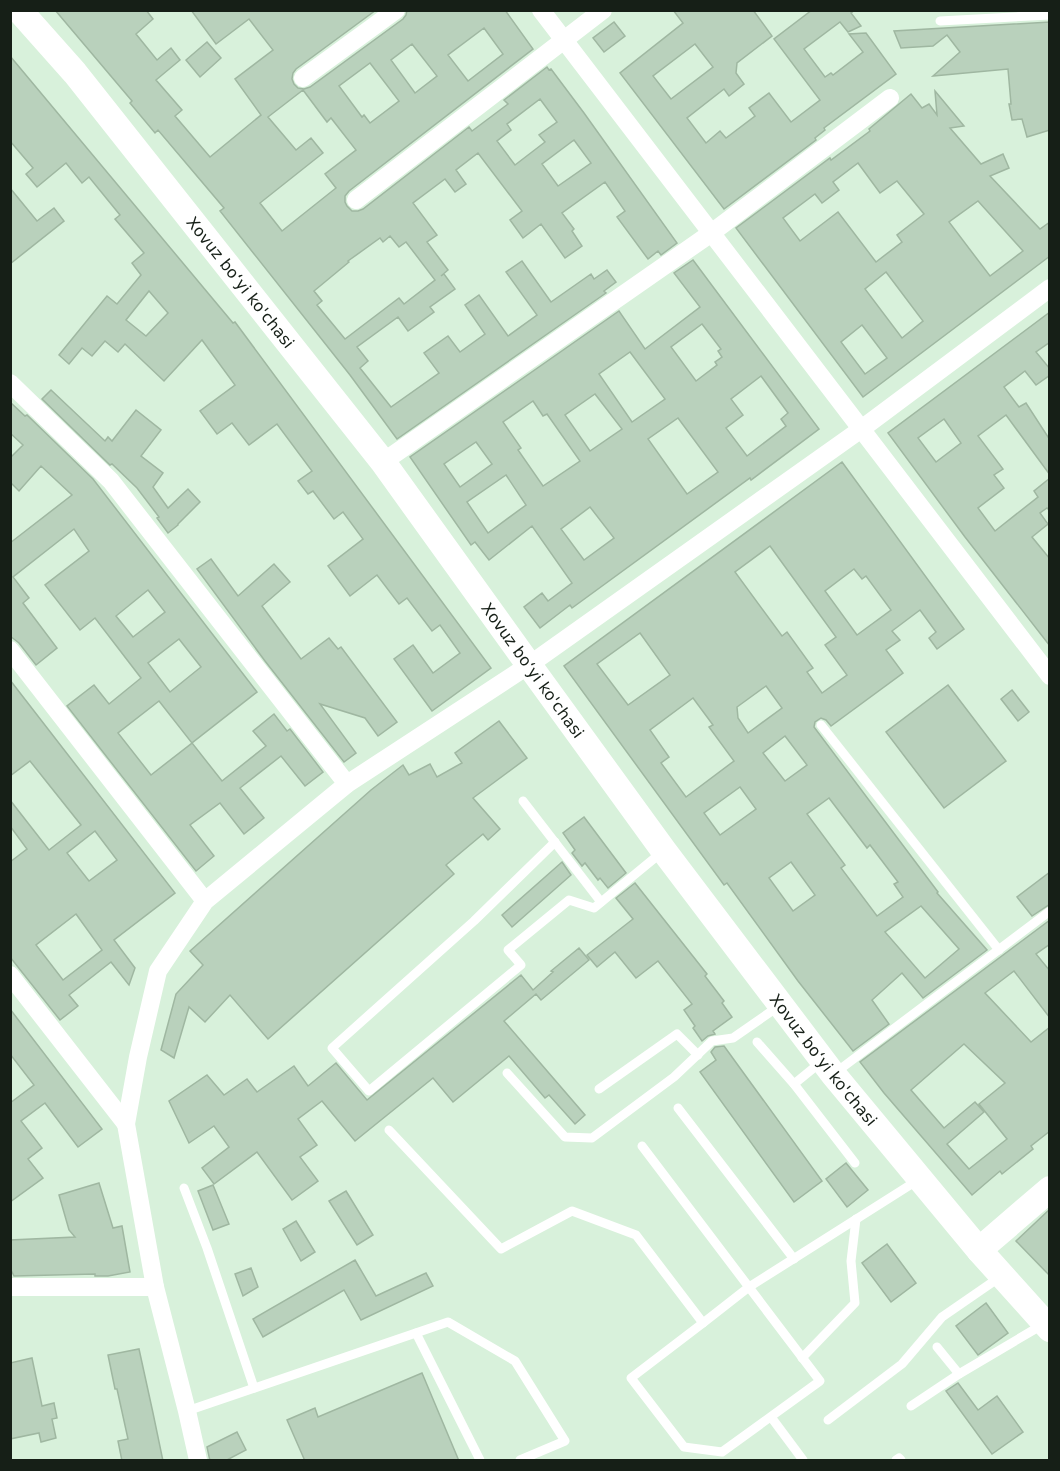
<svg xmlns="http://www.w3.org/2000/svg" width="1060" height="1471" font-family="'DejaVu Sans',sans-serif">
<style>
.building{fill:#b9d1bc;stroke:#9fb7a1;stroke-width:1.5;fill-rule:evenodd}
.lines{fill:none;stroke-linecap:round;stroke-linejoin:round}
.lane{stroke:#fff;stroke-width:9}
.street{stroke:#fff;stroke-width:18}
.secondary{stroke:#fff;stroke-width:26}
.labels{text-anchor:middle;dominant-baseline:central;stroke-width:5;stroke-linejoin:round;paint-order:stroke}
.street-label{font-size:16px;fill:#161f17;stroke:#e5fee8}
</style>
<rect width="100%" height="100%" fill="#d8f1db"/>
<g class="building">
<path d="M55,10h91l7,9 -17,15 21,26 14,-12 9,12 -24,20 26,30 -7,6 35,41 51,-42 -26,-36 38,-29 -24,-31 -33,25 -25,-34h185l-80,59 -3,4 -1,6 2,5 4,4 6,1 6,-2 93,-68 3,-4 1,-5h98l28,39 -184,142 -4,5v6l2,4 5,5h6l5,-2 106,-82 3,4 36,-27 -4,-4 43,-33 2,3 2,-1 33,44 93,130 -16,12 -3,-4 -10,8 -31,-42 8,-6 -20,-29 -43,31 12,16 -2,2 10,15 -17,12 -24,-34 -18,14 -13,-18 12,-9 -44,-58 -22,17 10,14 -11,8 -10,-13 -32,24 24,32 -10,7 21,28 -7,6 3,-2 11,15 -25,18 4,5 -26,19 -10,-14 -41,30 11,14 -8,7 31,39 48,-34 -15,-20 24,-17 12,16 25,-18 -20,-29 14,-10 29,41 29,-21 -31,-43 16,-11 29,41 40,-28 3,5 13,-9 9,12 -12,9 2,2 -209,146 -47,-64 -130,-164 4,-3 -66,-78 -3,3 -25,-30 2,-2zM484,28l19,26 -35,27 -20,-26zM412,44l25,32 -22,17 -24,-33zM370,63l29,38 -29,22 -6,-8 -2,2 -23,-31zM303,90l24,32 4,-4 25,32 -31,24 11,14 -54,43 -22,-28 63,-50 -12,-15 -15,12 -28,-33zM540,99l17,23 -18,13 6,7 -30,23 -18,-24 14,-11 -4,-6zM574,140l17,23 -33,23 -16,-22zM390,236l9,11 7,-5 29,38 -31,24 -5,-6 -54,41 -28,-34 5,-4 -8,-10 35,-29 -1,-1 32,-23 3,4z"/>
<path d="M673,10h80l19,26 -35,27 -1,10 8,11 -15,12 -5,-7 -37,29 19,25 14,-12 6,7 29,-22 -6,-8 20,-15 22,29 29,-22 -46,-61 38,-29h43l-4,3 10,13 -13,6 -8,-10 -36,27 21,28 6,-4 2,2 30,-23 -14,-18 17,-1 30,41 -72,54 1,2 -10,8 1,2 -92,69 -104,-136 63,-50zM695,44l18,23 -42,32 -18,-23z"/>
<polygon points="614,22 625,36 604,52 593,38"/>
<polygon points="1050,22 1050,130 1027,137 1022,119 1012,120 1009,104 1011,104 1008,69 933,76 960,52 947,35 933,46 901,48 894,31"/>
<polygon points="207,42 221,58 200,77 186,60"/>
<path d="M10,56l223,267 2,-1 256,346 -59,43 -38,-52 19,-14 20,28 27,-20 -20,-28 -8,6 -25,-33 -8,6 -22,-29 -27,21 -22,-30 35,-27 -20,-27 -9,7 -21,-28 -5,3 -10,-13 14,-10 -35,-47 -28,21 -17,-22 -15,11 -17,-23 35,-26 -33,-45 -38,41 -39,-37 -7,8 -13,-11 -13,15 -10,-8 -13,16 -10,-9 48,-59 10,8 24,-29 -9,-12 12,-10 -29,-34 5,-4 -31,-38 -7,6 -16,-20 -29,24 -11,-13 7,-6 -23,-27zM149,291l19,22 -22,23 -20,-16z"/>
<path d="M935,91l29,35 -14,2 31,36 22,-10 6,14 -19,8 50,53 10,-7v34l-187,141 -127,-169 94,-70 1,2 39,-29 -1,-2 42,-35 11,14 7,-4 8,11zM858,163l22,30 17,-12 27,33 -27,21 5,7 -26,20 -38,-50 -38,29 -17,-23 32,-24 7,9 17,-13 -6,-8zM978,201l45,50 -33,25 -41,-54zM886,272l37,49 -21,17 -37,-49zM862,325l25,33 -22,16 -24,-32z"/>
<polygon points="10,188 37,221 54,208 64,221 10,264"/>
<path d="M693,260l126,169 -68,51 -1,-2 -178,130 -2,-3 -30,23 -16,-21 18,-14 6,8 24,-18 -40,-57 -43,34 -14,-18 -4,3 -61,-88 209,-146 26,38 55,-42 -26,-34zM702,324l19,25 -3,2 4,6 -7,5 2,3 -21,16 -25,-34zM630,352l35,47 -33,23 -33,-48zM761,376l27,37 -7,6 5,7 -39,30 -21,-28 17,-13 -12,-16zM595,394l27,35 -32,22 -25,-36zM533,401l10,15 4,-2 33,47 -37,25 -25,-36 3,-2 -18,-26zM678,418l40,54 -31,22 -39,-55zM476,442l16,22 -32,23 -16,-23zM506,475l20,30 -38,28 -21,-31zM590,507l24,31 -30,22 -23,-31z"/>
<path d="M1050,312v30l-14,10 14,17v6l-14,10 -11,-14 -21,16 15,20 7,-4 24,37v35l-44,-60 -28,21 25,33 -9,6 10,13 -26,20 17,23 43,-34 -4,-6 16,-13v33l-3,-3 -7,5 8,11 -16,13 18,22v87l-85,-109 -77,-104zM944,419l17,24 -25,19 -18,-24z"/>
<polygon points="51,390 105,441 108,437 112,441 136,410 161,430 141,456 163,473 153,487 168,508 188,489 200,502 178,524 178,525 168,533 157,518 159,517 137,488 112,464 110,465 42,399"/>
<path d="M10,402l15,14 2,-1 66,64 164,213 -65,51 30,38 44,-35 -13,-15 21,-17 13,17 3,-2 33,43 -18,14 -24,-30 -41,32 24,30 -20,16 -24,-31 -30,22 24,31 -18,15 -129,-165 27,-21 15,19 32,-26 -46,-60 -15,12 -35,-45 44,-34 -15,-22 -61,48 16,21 -6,5 34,45 -21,17 -17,-22 -9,-7v-93l62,-48 -31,-29 -22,25 -9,-9v-24l13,-13 -13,-12zM148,590l17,22 -32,25 -17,-21zM179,639l22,28 -31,25 -22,-29zM159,701l33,42 -41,32 -33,-42z"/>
<path d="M842,462l122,167 -27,20 -8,-11 7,-6 -16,-22 -28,21 8,9 -14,10 17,23 -72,53 -5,-6 -5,-2 -6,4 -1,5 124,165 -1,1 50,57 -64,48 -21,-25 -30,27 17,24 -36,27 -55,-70 -71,-98 -3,2 -160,-219zM770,546l66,91 -11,8 22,30 -25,18 -15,-21 6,-4 -26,-36 -5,4 -47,-64zM854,569l8,10 4,-3 25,34 -34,25 -32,-44zM640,633l30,42 -42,30 -31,-41zM766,686l16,22 -34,25 -10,-15 -1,-11zM693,698l20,27 -4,2 25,34 -48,36 -25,-34 8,-6 -19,-27zM785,736l22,29 -22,16 -22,-28zM740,787l16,22 -36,26 -16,-22zM829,798l38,50 3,-3 28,37 -4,2 9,13 -26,19 -36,-48 4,-3 -38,-51zM791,862l24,33 -22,16 -24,-33zM921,906l38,43 -34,29 -40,-46z"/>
<polygon points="211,559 238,596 274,564 290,582 262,606 301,659 329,638 338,649 341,647 397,722 378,736 365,718 320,704 356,753 344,762 265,661 197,569"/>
<path d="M10,680l165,213 -61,47 21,28 -6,17 -18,-23 -42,33 9,11 -18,14 -50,-63v-95l17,-13 -17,-23v-26l39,50 32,-25 -51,-64 -20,15zM95,831l22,29 -28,21 -22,-28zM76,914l26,36 -39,30 -27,-35z"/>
<polygon points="948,685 1006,761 944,808 886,732"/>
<polygon points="1012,690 1029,712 1018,721 1001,699"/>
<polygon points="499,721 527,758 473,798 500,829 488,840 483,834 446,865 454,874 268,1039 230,995 205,1022 189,1007 174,1058 161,1050 176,994 203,965 190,951 371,790 403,765 409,775 430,764 437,777 462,763 455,753"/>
<polygon points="584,817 626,873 608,888 600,878 598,880 585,863 582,866 572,853 575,850 563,833"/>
<polygon points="562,862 571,875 512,927 502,915"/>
<polygon points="1050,872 1050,904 1032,916 1017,897"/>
<polygon points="635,883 707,974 705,976 724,1001 722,1003 732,1017 713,1031 715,1034 708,1036 702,1041 693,1028 695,1026 684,1010 692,1004 658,961 636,978 615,952 597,967 587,955 633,919 616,898"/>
<path d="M1050,920v24l-14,10 14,17v47l-36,-47 -29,22 46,49 19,-15v104l-19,15 2,3 -31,25 -2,-3 -28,24 -88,-102 -24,-31zM964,1044l41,39 -26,21 28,35 -38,30 -22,-25 37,-32 -9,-10 -31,26 -33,-38z"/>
<polygon points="579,948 589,960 541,1000 536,994 504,1021 585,1115 575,1124 549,1095 545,1098 509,1056 453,1102 433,1078 355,1141 322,1101 298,1119 317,1145 300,1157 318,1181 292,1200 257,1152 214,1184 202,1168 229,1147 214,1126 189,1143 169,1101 207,1075 224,1095 247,1079 257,1092 294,1066 308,1086 336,1063 367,1100 521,975 533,990 553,972 551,971"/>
<polygon points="10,1009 102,1129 78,1147 45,1103 21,1121 42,1148 28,1159 43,1178 10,1202 10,1103 34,1085 10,1054"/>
<polygon points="724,1046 822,1181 794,1202 700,1072 716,1060 711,1052 715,1047"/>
<polygon points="846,1163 868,1190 847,1207 826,1179"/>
<polygon points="99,1183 113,1228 122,1226 130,1272 108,1276 95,1276 95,1274 14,1276 10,1268 10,1240 75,1237 69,1230 59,1195"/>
<polygon points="213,1185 229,1224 213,1230 198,1191"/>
<polygon points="346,1191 373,1235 357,1245 329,1201"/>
<polygon points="1050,1209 1050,1276 1016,1241"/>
<polygon points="296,1221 315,1252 301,1261 283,1229"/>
<polygon points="887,1244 916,1283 891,1302 862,1263"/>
<polygon points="355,1260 376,1296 426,1273 433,1286 361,1320 344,1290 263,1337 253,1319"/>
<polygon points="251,1268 258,1287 243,1296 235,1274"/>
<polygon points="986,1303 1008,1333 978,1355 956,1326"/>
<polygon points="139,1349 153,1413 163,1461 122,1461 118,1441 128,1439 117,1389 115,1389 108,1355"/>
<polygon points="32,1358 42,1406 54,1403 57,1418 52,1419 56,1438 41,1442 39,1433 10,1439 10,1363"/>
<polygon points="422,1373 459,1461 305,1461 287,1420 315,1408 318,1417"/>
<polygon points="958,1383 978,1410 997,1396 1023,1432 992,1454 946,1391"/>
<polygon points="237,1432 246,1450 225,1461 210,1461 207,1447"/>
</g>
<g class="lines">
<g class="lane">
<polyline points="940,21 1050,15"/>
<polyline points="821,725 999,950"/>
<polyline points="523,801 601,902"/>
<polyline points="555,842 474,921 332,1048 369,1091 521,965 508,950 569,900 594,908 662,852"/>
<polyline points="757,1042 794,1084 855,1163"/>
<polyline points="507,1073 565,1137 592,1138 674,1077 712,1041 733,1038 779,1006"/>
<polyline points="835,1073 1050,911"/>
<polyline points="794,1084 821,1062"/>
<polyline points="599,1089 677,1034 698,1055"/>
<polyline points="678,1108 794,1259"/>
<polyline points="389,1130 501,1249 572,1211 636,1235 703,1323 749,1287 918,1180"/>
<polyline points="642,1146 820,1381 722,1452 684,1447 631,1378 703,1323"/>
<polyline points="184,1188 207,1248 254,1388"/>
<polyline points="416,1333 480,1460"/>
<polyline points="937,1347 959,1374"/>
<polyline points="802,1358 855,1303 851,1261 856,1219"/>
<polyline points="911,1406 959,1374 1042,1325"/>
<polyline points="187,1411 448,1322 515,1361 565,1441 520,1460"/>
<polyline points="771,1417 803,1460"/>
<polyline points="828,1420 902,1364 942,1317 1000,1277"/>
<polyline points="896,1460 899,1458 901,1460"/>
</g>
<g class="street">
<polyline points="541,10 1050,676"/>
<polyline points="303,78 396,10"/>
<polyline points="356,200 603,10"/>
<polyline points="10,383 111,481 347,784"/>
<polyline points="383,462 710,234 890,98"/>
<polyline points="10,650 205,901"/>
<polyline points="10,975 126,1124"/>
<polyline points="10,1287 155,1287"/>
<polyline points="198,1460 187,1411 155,1287 126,1124 138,1057 158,971 205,901 347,784 529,665 860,430 1050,288"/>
</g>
<g class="secondary">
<path id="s1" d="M19,10l56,63 308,389 146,203 135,186 169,223 146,176 71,79"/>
<polyline points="979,1250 1050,1189"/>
</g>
</g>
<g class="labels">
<g class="street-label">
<text stroke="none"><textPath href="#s1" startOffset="351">Xovuz bo‘yi ko'chasi</textPath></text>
<text stroke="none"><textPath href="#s1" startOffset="837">Xovuz bo‘yi ko'chasi</textPath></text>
<text stroke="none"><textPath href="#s1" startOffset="1323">Xovuz bo‘yi ko'chasi</textPath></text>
</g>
</g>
<rect width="1060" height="1471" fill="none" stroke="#161f17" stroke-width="24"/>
</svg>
